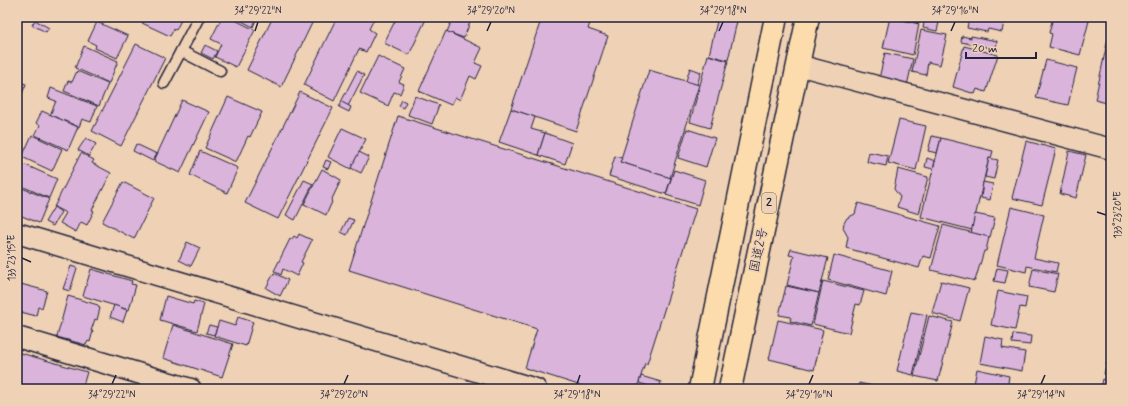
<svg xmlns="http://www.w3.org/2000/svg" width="1128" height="406" font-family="Mynerve,'Klee One',sans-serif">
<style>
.building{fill:#dbb4dc;stroke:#22223b}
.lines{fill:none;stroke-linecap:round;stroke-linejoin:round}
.service-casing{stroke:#22223b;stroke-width:13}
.minor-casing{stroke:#22223b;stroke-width:23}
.trunk-casing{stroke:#22223b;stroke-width:25}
.service{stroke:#efd2b6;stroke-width:10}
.minor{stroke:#efd2b6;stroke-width:20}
.trunk{stroke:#fcdcac;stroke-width:22}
.ticks{fill:none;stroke:#22223b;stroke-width:1.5}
.labels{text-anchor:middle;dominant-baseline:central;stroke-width:3.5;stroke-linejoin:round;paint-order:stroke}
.shield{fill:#efd2b6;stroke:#605760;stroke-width:1}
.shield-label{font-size:12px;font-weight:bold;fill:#22223b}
.street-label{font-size:13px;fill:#22223b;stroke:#efd2b6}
.neatline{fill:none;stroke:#22223b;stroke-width:1.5}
.ticks-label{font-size:10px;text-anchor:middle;fill:#22223b}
</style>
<rect width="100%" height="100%" fill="#efd2b6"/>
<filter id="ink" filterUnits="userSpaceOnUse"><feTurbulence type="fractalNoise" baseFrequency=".025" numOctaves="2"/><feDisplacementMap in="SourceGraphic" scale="8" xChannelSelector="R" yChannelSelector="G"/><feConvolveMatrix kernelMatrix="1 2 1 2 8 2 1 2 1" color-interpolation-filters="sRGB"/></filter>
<g filter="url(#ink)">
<g class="building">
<polygon points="145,17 178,17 178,18 181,20 176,30 174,29 170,36 142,23"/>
<polygon points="222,17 229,17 255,30 236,67 215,57 221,44 211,39"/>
<polygon points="242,17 257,17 253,27 240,20"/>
<polygon points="273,17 315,17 281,87 247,70"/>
<polygon points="337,17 375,17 369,29 375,33 366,52 359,49 334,101 304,85"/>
<polygon points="397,17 427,17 409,55 384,43"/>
<polygon points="453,17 472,17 464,38 447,32"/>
<polygon points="542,17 592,17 588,29 608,36 576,131 511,109"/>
<polygon points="611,17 626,17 624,22"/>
<polygon points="718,17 738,17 728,60 709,55"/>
<polygon points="890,17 919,24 913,55 883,48"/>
<polygon points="894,17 921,17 919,23"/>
<polygon points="925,17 952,17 951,21 940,18 937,31 923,28"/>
<polygon points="969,17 1005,17 1002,32 988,29 987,32 967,28"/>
<polygon points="1053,17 1090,17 1080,55 1049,47 1052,34 1049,33"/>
<polygon points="35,20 49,28 46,32 32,25"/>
<polygon points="97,22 128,36 117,58 95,48 96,45 88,41"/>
<polygon points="921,30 947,35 940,65 928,62 926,75 912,72"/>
<polygon points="446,31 482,48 475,63 482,66 476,79 470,76 460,100 455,97 451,105 419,91"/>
<polygon points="962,36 971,38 971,36 997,41 996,49 961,42"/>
<polygon points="1108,38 1111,39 1111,104 1095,100"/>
<polygon points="136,44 165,58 121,146 92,131"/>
<polygon points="205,45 217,51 213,59 201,53"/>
<polygon points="84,46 118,61 109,83 75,68"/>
<polygon points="964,46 998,55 986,92 977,89 975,94 953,87"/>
<polygon points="885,53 913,59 906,90 878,83"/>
<polygon points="708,55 728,61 710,128 690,122"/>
<polygon points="378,56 405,69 399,82 404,84 400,94 394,92 388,106 360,93"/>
<polygon points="1046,60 1077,68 1068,105 1036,98"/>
<polygon points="690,68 701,72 697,85 686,81"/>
<polygon points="649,70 699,85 670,178 620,162"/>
<polygon points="77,71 108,84 99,106 64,91 68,81 72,82"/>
<polygon points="357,71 364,75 348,106 341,102"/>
<polygon points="17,81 26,84 22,94 17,92"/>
<polygon points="51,88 97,106 91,122 82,119 79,127 50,115 56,101 48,98"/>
<polygon points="300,92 333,108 278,219 245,203"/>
<polygon points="415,96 439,105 432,124 408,115"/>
<polygon points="228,97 262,112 250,137 248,136 236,162 205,148"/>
<polygon points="182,100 209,112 180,173 154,161"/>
<polygon points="402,100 406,102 403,108 399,106"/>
<polygon points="342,102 351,107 349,112 339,107"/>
<polygon points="511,109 535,117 531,129 545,133 538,155 499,142"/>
<polygon points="42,111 78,127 68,150 35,135 40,125 36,123"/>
<polygon points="398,116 696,209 647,364 645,363 637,389 591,389 525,368 537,329 349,270"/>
<polygon points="899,120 926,126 916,170 888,163"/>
<polygon points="342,128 366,139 351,169 328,157"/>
<polygon points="687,129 715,138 706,167 678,158"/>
<polygon points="545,133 572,143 565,164 538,155"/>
<polygon points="32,135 62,149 52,171 22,157"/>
<polygon points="932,136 941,138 937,153 928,151"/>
<polygon points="86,138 96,144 89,156 78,150"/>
<polygon points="941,138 993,151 991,158 989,158 972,230 921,217"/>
<polygon points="1026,141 1056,149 1042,205 1012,198"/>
<polygon points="136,144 157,154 153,161 133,151"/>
<polygon points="200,151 238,168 227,193 190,175"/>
<polygon points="1069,151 1086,155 1076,198 1060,194"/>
<polygon points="359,152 369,157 361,173 351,168"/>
<polygon points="869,152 888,156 886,166 867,162"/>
<polygon points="81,153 94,160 92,163 111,173 92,210 94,211 87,225 81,222 76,232 60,223 66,213 54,207"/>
<polygon points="615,156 622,158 620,162 671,178 666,194 609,176"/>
<polygon points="927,158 935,161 933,169 925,167"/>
<polygon points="989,158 998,160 994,179 985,177"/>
<polygon points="326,160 331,162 328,169 323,167"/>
<polygon points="21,163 57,179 49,198 17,184 17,171"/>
<polygon points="322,169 341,180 331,201 332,202 326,215 304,204"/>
<polygon points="898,169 928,177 919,214 897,207 900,197 894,189"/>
<polygon points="674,170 705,180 698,205 666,195"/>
<polygon points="304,180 313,184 295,220 286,215"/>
<polygon points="123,182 154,198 134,239 102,222"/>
<polygon points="983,182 993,184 990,200 981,198"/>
<polygon points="17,186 49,199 39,223 17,214"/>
<polygon points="858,203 940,226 931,258 923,256 919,268 846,248 848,237 843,228 844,223 847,218 855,214"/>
<polygon points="54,207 61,212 53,226 45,222"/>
<polygon points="1011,207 1044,215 1034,258 1058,263 1056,272 1027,266 1026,272 997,265"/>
<polygon points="975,214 995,218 990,237 971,233"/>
<polygon points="348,218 354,220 347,235 341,232"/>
<polygon points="943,225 989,237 986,251 984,251 975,281 931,270"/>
<polygon points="299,234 312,240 301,262 303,263 297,276 283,269 281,275 274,271 290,239 291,240 294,236 297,238"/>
<polygon points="187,242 200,248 191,266 179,260"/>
<polygon points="791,249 828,258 819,293 787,285 794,256 789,255"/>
<polygon points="834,255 892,271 886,296 828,280"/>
<polygon points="71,266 77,268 70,291 63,289"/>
<polygon points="997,268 1008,270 1005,283 994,281"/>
<polygon points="91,269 132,281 131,284 136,285 129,310 83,296"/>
<polygon points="1033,269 1058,274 1054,292 1029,287"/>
<polygon points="274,273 288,280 280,296 266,288"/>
<polygon points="823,281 864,291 860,305 856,304 849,333 813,324"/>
<polygon points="941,281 969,288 960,321 932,313"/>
<polygon points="17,283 47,291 42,308 38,307 36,316 17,311"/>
<polygon points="786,286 819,293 811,326 790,321 791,317 779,315"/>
<polygon points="998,291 1027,297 1025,308 1020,307 1015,330 991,325"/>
<polygon points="68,296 98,305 98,307 100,308 97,320 95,319 91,331 93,331 90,342 88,341 86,345 57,337"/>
<polygon points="166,296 193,304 194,301 204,304 197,331 160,320"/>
<polygon points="114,305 127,310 123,322 110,317"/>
<polygon points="911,312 927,315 913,375 897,371"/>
<polygon points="929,316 953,322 938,381 914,376"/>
<polygon points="238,317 253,322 246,346 214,336 219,321 235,326"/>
<polygon points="778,320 823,330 814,370 769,359"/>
<polygon points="173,325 233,344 222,377 163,358"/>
<polygon points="209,325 217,327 214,335 206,333"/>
<polygon points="1013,334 1031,336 1030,345 1012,343"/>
<polygon points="985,336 1003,340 1002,348 1025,352 1022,371 980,363"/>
<polygon points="1111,343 1111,376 1104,374"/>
<polygon points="17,352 87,372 82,389 22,389 17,388"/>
<polygon points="977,369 1009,376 1007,389 973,389"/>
<polygon points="641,376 661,382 659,389 639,383"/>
<polygon points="1103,379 1111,381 1111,389 1101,389"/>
<polygon points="859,383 886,389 858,389"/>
</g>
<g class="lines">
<g class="service-casing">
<g id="service">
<polyline points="199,17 181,51 220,71"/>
<polyline points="164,83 181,51"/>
</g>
</g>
<g class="minor-casing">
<g id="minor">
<polyline points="798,65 1111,149"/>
<polyline points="17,233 536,389"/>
<polyline points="17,337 191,389"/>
</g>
</g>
<g class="trunk-casing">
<g id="trunk">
<polyline points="700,389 776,17"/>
<polyline points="730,389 808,17"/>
</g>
</g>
<use href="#service" class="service"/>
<use href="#minor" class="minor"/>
<use href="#trunk" class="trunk"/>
</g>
</g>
<path class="ticks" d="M255,31l3,-9M487,31l4,-9M719,31l4,-9M951,31l4,-9M1097,212l9,3M22,258l9,4M112,384l4,-9M344,384l4,-9M577,384l3,-9M809,384l4,-9M1041,384l4,-9"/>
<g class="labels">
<rect class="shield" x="762" y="193" width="14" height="20" rx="3"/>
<g class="shield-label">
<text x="769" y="203">2</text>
</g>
<g class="street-label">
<text transform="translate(759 250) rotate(-78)">国道2号</text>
</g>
</g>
<rect width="1128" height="406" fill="none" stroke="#efd2b6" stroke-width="44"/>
<path d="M966 52v6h70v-6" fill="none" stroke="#22223b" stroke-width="2"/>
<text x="972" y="52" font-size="12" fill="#22223b" stroke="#efd2b6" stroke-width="3" paint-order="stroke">20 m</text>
<rect x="22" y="22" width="1084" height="362" class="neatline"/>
<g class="ticks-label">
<text x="258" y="14">34°29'22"N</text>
<text x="491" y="14">34°29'20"N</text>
<text x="723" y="14">34°29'18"N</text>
<text x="955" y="14">34°29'16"N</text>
<text transform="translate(1117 215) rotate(-90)" y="4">133°23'20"E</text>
<text transform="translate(11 258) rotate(-90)" y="4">133°23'15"E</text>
<text x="112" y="398">34°29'22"N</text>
<text x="344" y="398">34°29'20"N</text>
<text x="577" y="398">34°29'18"N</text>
<text x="809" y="398">34°29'16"N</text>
<text x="1041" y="398">34°29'14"N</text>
</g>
</svg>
